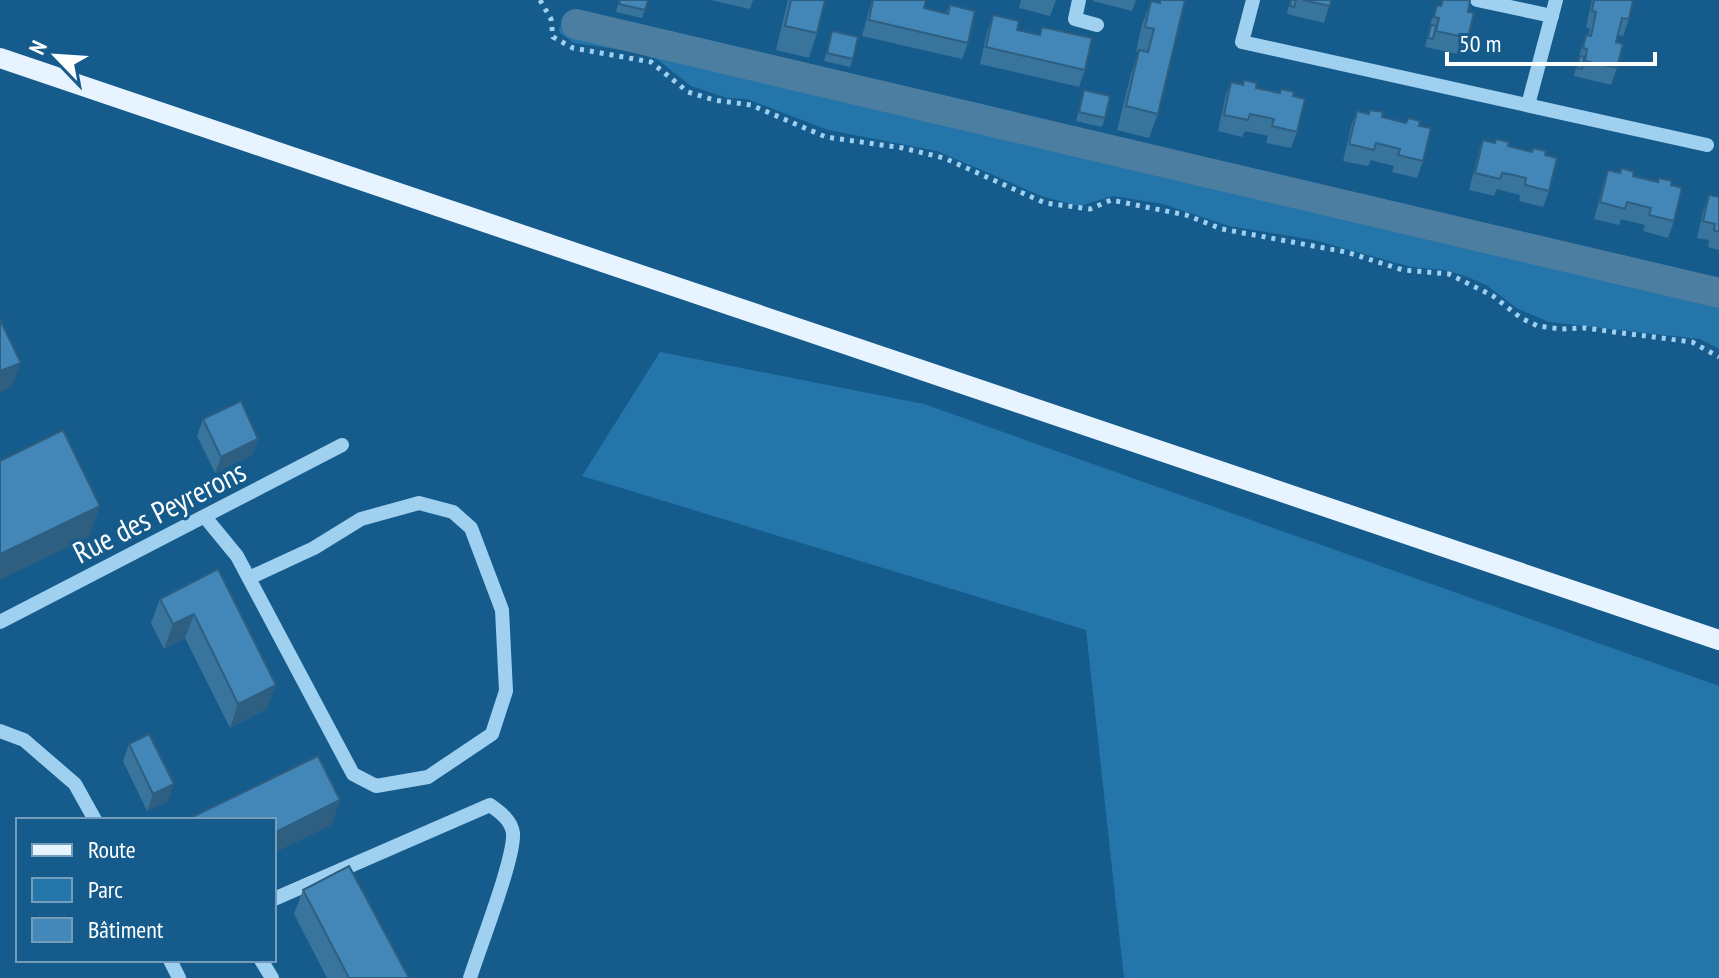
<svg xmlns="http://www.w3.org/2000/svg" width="1719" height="978" font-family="'PT Sans Narrow',sans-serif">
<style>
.green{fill:#2475a9}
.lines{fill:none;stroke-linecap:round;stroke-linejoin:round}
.canal{stroke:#4c7ea1;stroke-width:30}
.path{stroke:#9fd0f0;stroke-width:5;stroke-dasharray:4 6;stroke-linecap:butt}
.minor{stroke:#9fd0f0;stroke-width:14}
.major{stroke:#e7f4ff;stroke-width:20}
.wall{fill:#39749d}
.shaded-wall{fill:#2e5e80}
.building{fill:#4287b7;stroke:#2e5e80;stroke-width:2}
.labels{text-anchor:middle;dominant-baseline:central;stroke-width:6;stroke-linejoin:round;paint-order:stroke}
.street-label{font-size:30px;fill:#fff;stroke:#155b8c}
</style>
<rect width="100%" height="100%" fill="#155b8c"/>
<g class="green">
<polygon points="559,27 716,70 1719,308 1719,349 1700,339 1549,322 1518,309 1486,285 1465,276 1445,270 1411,267 1314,240 1229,226 1163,204 1113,196 1079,206 1044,197 937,151 828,130 747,99 727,98 691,86 658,60 635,52 574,43 560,33"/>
<polygon points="660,352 924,404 1719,686 1719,978 1124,978 1086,630 582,476"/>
</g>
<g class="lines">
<polyline class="canal" points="576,24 1719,293"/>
<polyline class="path" points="540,0 551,19 553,37 573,48 651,62 688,92 714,100 751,105 826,137 903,148 944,158 1045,203 1090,209 1111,200 1186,215 1222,229 1346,252 1403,270 1449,274 1493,296 1521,318 1538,326 1561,329 1584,328 1692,342 1719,357"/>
<g class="minor">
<polyline points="1079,0 1075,19 1097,25"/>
<polyline points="1253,0 1242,42 1707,145"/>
<polyline points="1477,0 1552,16"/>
<polyline points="1528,105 1556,0"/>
<polyline points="205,517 237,556 353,774 376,786 428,777 492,734 506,691 502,610 471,528 453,512 419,503 361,519 314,548 249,578"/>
<polyline points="0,622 342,445"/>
<polyline points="0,731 24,740 75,784 95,820"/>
<path d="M274,899l216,-94c10,7 21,15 23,28 2,25 -34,116 -43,145"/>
<polyline points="170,960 179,978"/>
<polyline points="261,960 272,978"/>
</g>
<polyline class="major" points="0,58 1719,640"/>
</g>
<g class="wall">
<polygon points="619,0 648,0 642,18 616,12"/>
<polygon points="711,0 753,0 750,9"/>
<polygon points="788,0 825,0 817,33 809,58 776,50"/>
<polygon points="872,0 926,0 924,8 946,13 950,5 968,43 962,59 862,36"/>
<polygon points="1021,0 1056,0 1050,16 1019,8"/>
<polygon points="1093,0 1136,0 1132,11 1093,1"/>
<polygon points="1160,0 1185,0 1158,114 1149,138 1117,130 1131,74 1139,52 1136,51 1142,25 1151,1 1158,3"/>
<polygon points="1290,0 1331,0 1324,23 1287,14"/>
<polygon points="1442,0 1470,0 1468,12 1468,38 1462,55 1425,47 1431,22 1437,5 1440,6"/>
<polygon points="1592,0 1633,0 1629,19 1623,36 1618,35 1616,42 1617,68 1611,85 1574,76 1580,52 1586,35 1588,36 1590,29 1586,27"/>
<polygon points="993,15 1017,30 1039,35 1042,27 1085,70 1079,87 980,64 987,32"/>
<polygon points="832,31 853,59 850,67 824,61"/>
<polygon points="1244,80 1256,88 1293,96 1297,132 1291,148 1266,143 1268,136 1245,131 1242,137 1218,131 1226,94 1231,82 1242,84"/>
<polygon points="1084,90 1105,118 1102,127 1076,121"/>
<polygon points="1357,111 1419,126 1423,161 1417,178 1392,172 1394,166 1382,163 1371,160 1368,166 1343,161 1352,123"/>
<polygon points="1481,144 1508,146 1545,155 1549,191 1543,207 1519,201 1520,195 1508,192 1497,189 1494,196 1469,190"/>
<polygon points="1608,170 1671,185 1674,221 1668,238 1643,231 1645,225 1621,219 1619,225 1594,219 1604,182"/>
<polygon points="1709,195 1719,197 1719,250 1708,247 1709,240 1697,238 1703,212"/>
<polygon points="203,419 258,439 252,455 215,473 197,436"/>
<polygon points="218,569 267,709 230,728 185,638 164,649 151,623 160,599"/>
<polygon points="129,744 168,801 147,811 123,761"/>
<polygon points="303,890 409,978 327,978 294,914"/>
</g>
<g class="shaded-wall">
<polygon points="21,363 12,387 0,392 0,371"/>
<polygon points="258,439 252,455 215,473 221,457"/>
<polygon points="100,506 89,537 0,580 0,554"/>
<polygon points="194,614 185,638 164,649 173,624"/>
<polygon points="276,685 267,709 230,728 238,704"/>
<polygon points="174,784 168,801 147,811 153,794"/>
<polygon points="340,800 332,825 274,853 274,833"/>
</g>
<g class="building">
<polygon points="620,0 648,0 645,10 619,4"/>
<polygon points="791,0 825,0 817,33 785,26"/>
<polygon points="873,0 926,0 924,8 948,14 950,5 975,11 968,43 869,20"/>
<polygon points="1160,0 1185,0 1158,114 1126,106 1139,50 1148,52 1154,29 1145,27 1151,1 1160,3"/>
<polygon points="1291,0 1296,0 1294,7 1290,6"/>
<polygon points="1303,0 1331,0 1330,6"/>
<polygon points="1443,0 1470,0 1468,12 1474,13 1468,38 1436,31 1439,18 1434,17 1437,5 1441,6"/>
<polygon points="1594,0 1633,0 1629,19 1622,18 1616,42 1623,44 1617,68 1585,61 1587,49 1583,48 1586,35 1591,36 1596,12 1592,11"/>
<polygon points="993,15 1019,21 1017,30 1040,35 1042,27 1092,38 1085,70 986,47"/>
<polygon points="1431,25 1436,26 1433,39 1428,38"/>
<polygon points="832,31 858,37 853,59 827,53"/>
<polygon points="1580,56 1584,57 1582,69 1577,68"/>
<polygon points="1244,80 1257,83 1256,88 1280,93 1281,89 1294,92 1293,96 1305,99 1297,132 1272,126 1274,119 1250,114 1248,120 1224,115 1231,82 1243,85"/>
<polygon points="1084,90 1110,96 1105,118 1079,112"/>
<polygon points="1370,110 1383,112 1382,117 1406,123 1408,118 1420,121 1419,126 1431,128 1423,161 1398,155 1400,149 1376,143 1374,150 1349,144 1357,111 1369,114"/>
<polygon points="1496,139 1509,142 1508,146 1532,152 1533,148 1546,151 1545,155 1557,158 1549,191 1525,185 1526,178 1514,175 1502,173 1500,179 1475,173 1483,140 1495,143"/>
<polygon points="1622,168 1634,172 1633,176 1645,179 1658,182 1659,178 1672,181 1671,185 1682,188 1674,221 1649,215 1651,208 1627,202 1625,209 1600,202 1608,170 1620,173"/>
<polygon points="1709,195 1719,197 1719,232 1714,230 1715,224 1703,221"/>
<polygon points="0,320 21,363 0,371"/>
<polygon points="241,401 258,439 221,457 203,419"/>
<polygon points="63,430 100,506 0,554 0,461"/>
<polygon points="218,569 276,685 238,704 194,614 173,624 160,599"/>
<polygon points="149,734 174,784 153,794 129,744"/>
<polygon points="318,756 340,800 274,833 274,820 186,820"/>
<polygon points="349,866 409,978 349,978 303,890"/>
</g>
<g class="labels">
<g class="street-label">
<text transform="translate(159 511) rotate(-27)">Rue des Peyrerons</text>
</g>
</g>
<rect x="16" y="818" width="260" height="144" fill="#155b8c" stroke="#739dba" stroke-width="2"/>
<rect x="32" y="844" width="40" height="12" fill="#e7f4ff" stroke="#739dba" stroke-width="2"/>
<text x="88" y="858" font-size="24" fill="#ffffff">Route</text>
<rect x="32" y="878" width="40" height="24" fill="#2475a9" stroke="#739dba" stroke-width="2"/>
<text x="88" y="898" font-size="24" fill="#ffffff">Parc</text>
<rect x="32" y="918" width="40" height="24" fill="#4287b7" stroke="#739dba" stroke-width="2"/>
<text x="88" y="938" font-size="24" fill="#ffffff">Bâtiment</text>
<g transform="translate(56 56) rotate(295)" stroke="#155b8c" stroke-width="6" paint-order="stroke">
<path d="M0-6L14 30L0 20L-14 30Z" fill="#ffffff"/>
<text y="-12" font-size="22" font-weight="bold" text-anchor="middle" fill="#ffffff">N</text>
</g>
<path d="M1447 52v12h208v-12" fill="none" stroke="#ffffff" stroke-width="4"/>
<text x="1459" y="52" font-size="24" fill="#ffffff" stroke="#155b8c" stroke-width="6" paint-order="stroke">50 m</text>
</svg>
